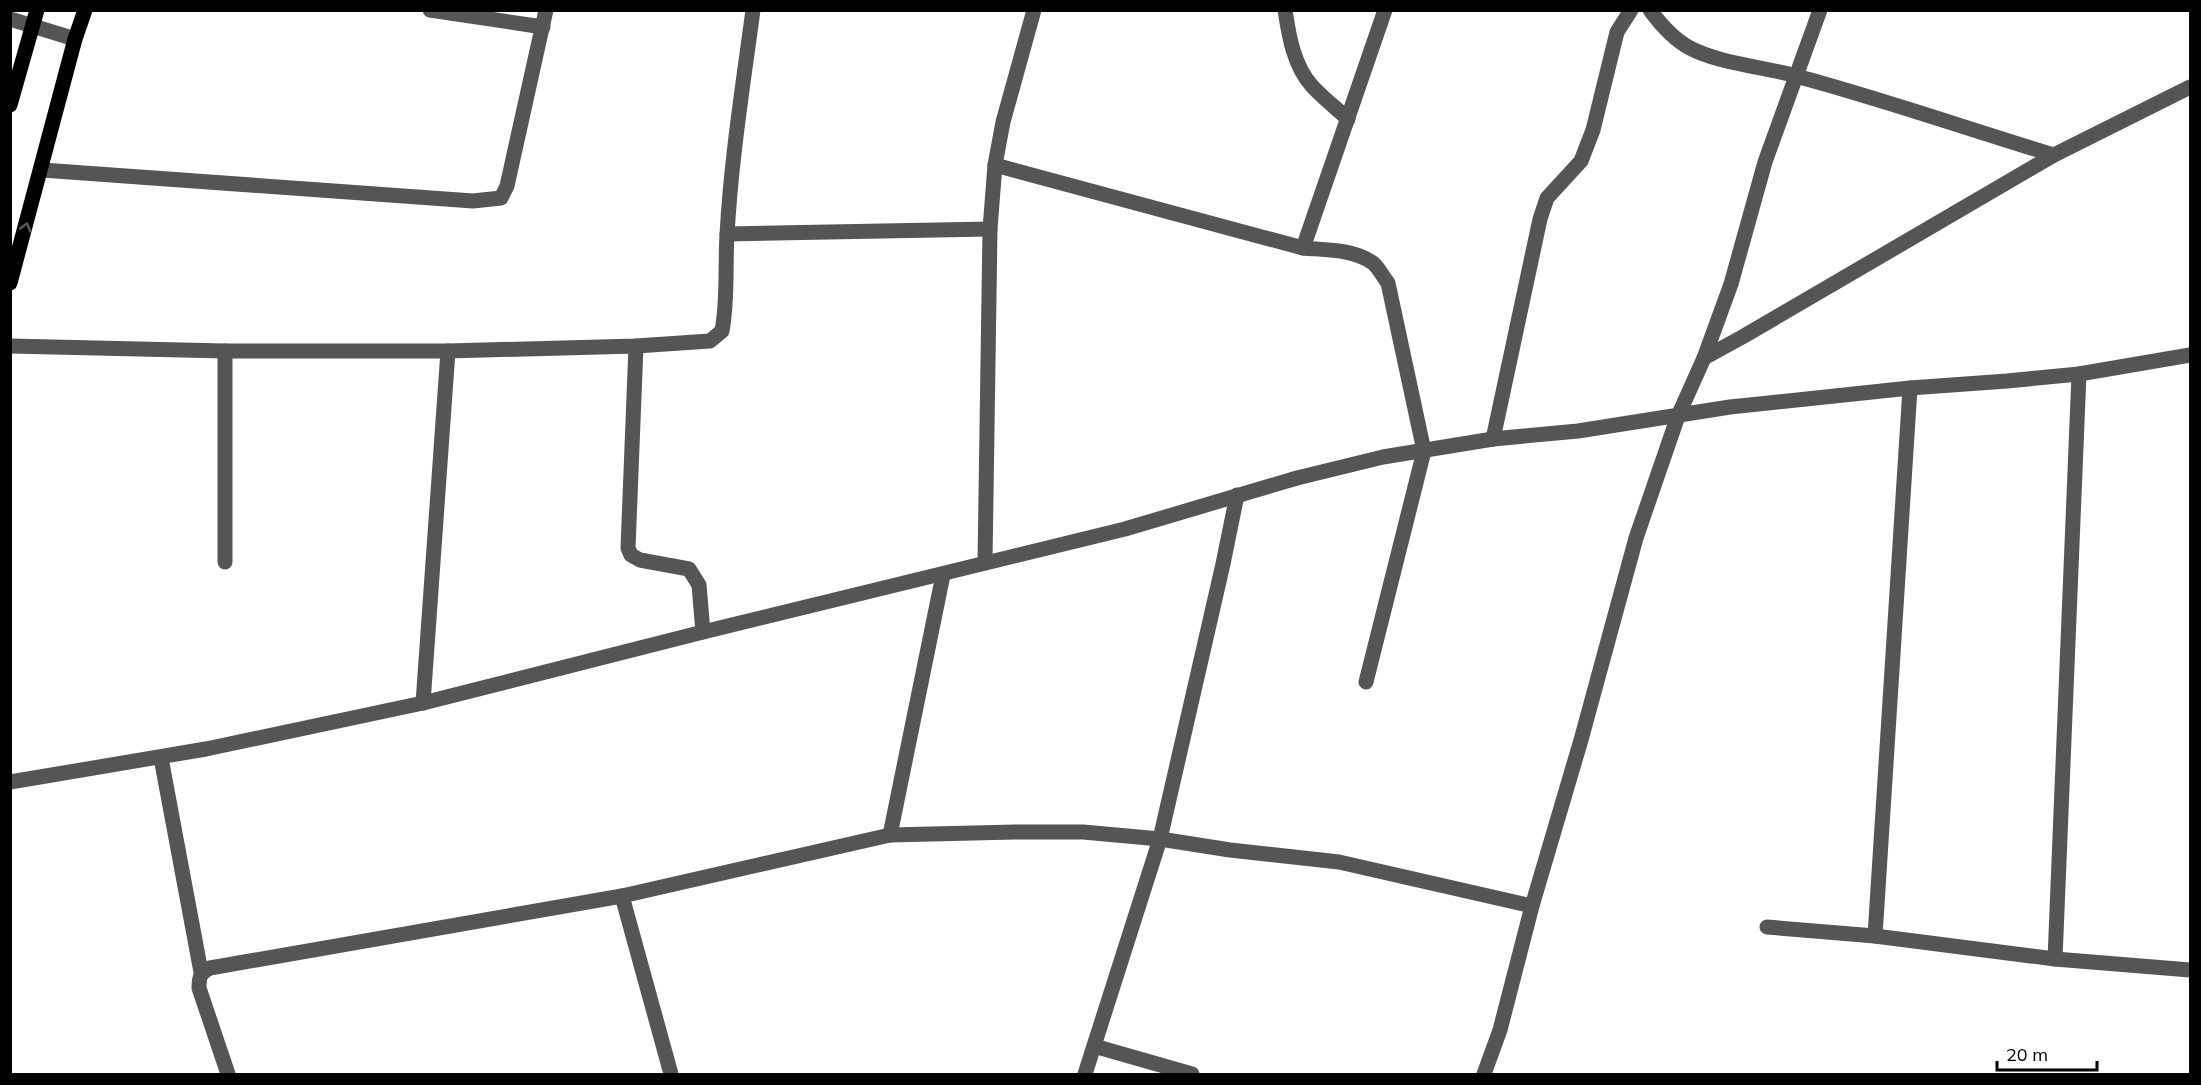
<svg xmlns="http://www.w3.org/2000/svg" width="2201" height="1085" font-family="Mulish,sans-serif">
<style>
.lines{fill:none;stroke-linecap:round;stroke-linejoin:round}
.minor{stroke:#555;stroke-width:15}
.major{stroke:#000;stroke-width:15}
.oneway{stroke:#595959}
</style>
<rect width="100%" height="100%" fill="#fff"/>
<g class="lines">
<g class="minor">
<polyline points="430,10 543,27"/>
<path d="M1285,10c4,27 9,56 27,76 11,12 24,22 36,33"/>
<path d="M1650,10c11,15 23,29 40,38 28,15 74,19 106,28 86,23 172,53 258,79"/>
<polyline points="10,19 75,39"/>
<path d="M995,165l308,83c23,2 51,1 70,15 6,5 10,14 15,20l36,168 -58,231"/>
<polyline points="42,170 473,201 501,198 507,186 546,10"/>
<polyline points="727,234 990,229"/>
<polyline points="1303,248 1385,10"/>
<path d="M10,346l215,5h223l188,-5 74,-5 12,-10c6,-32 3,-64 5,-96 4,-75 16,-150 26,-225"/>
<polyline points="636,346 628,548 631,555 640,560 689,569 699,585 703,632"/>
<polyline points="225,351 225,562"/>
<polyline points="1704,358 1744,336 2054,155 2190,87"/>
<polyline points="1493,439 1540,219 1547,198 1581,161 1593,130 1617,32 1631,10"/>
<polyline points="985,562 990,229 995,165 1003,122 1034,10"/>
<polyline points="423,703 448,351"/>
<polyline points="161,758 201,972"/>
<polyline points="10,782 206,749 423,703 703,632 1125,529 1297,478 1383,457 1493,439 1578,431 1730,407 1910,388 2007,381 2079,374 2190,355"/>
<polyline points="890,835 943,575"/>
<polyline points="622,896 671,1074"/>
<polyline points="1767,927 1875,936 2055,959 2190,970"/>
<polyline points="1875,936 1910,388"/>
<polyline points="2055,959 2079,374"/>
<polyline points="1094,1046 1192,1074"/>
<path d="M228,1074l-29,-86c0,-11 1,-15 11,-20l412,-72 268,-61 125,-3h68l77,7 70,11 109,12 193,44"/>
<polyline points="1085,1074 1160,839 1223,564 1237,495"/>
<polyline points="1484,1074 1500,1030 1532,906 1581,740 1636,538 1678,416 1704,358 1731,284 1765,162 1820,10"/>
</g>
<g class="major">
<polyline points="10,105 37,10"/>
<polyline points="10,283 75,39 85,10"/>
</g>
</g>
<defs><path id="oneway-chevron" d="M-2-3.5L2.5 0L-2 3.5" fill="none" stroke-width="1.6" stroke-linecap="round" stroke-linejoin="round" transform="scale(1.5)"/></defs>
<use class="oneway" href="#oneway-chevron" transform="translate(26 227) rotate(-75)"/>
<rect width="2201" height="1085" fill="none" stroke="#000000" stroke-width="24"/>
<path d="M1997 1061v9h100v-9" fill="none" stroke="#000000" stroke-width="3"/>
<text x="2006" y="1061" font-size="18" fill="#000000" stroke="#ffffff" stroke-width="4.5" paint-order="stroke">20 m</text>
</svg>
